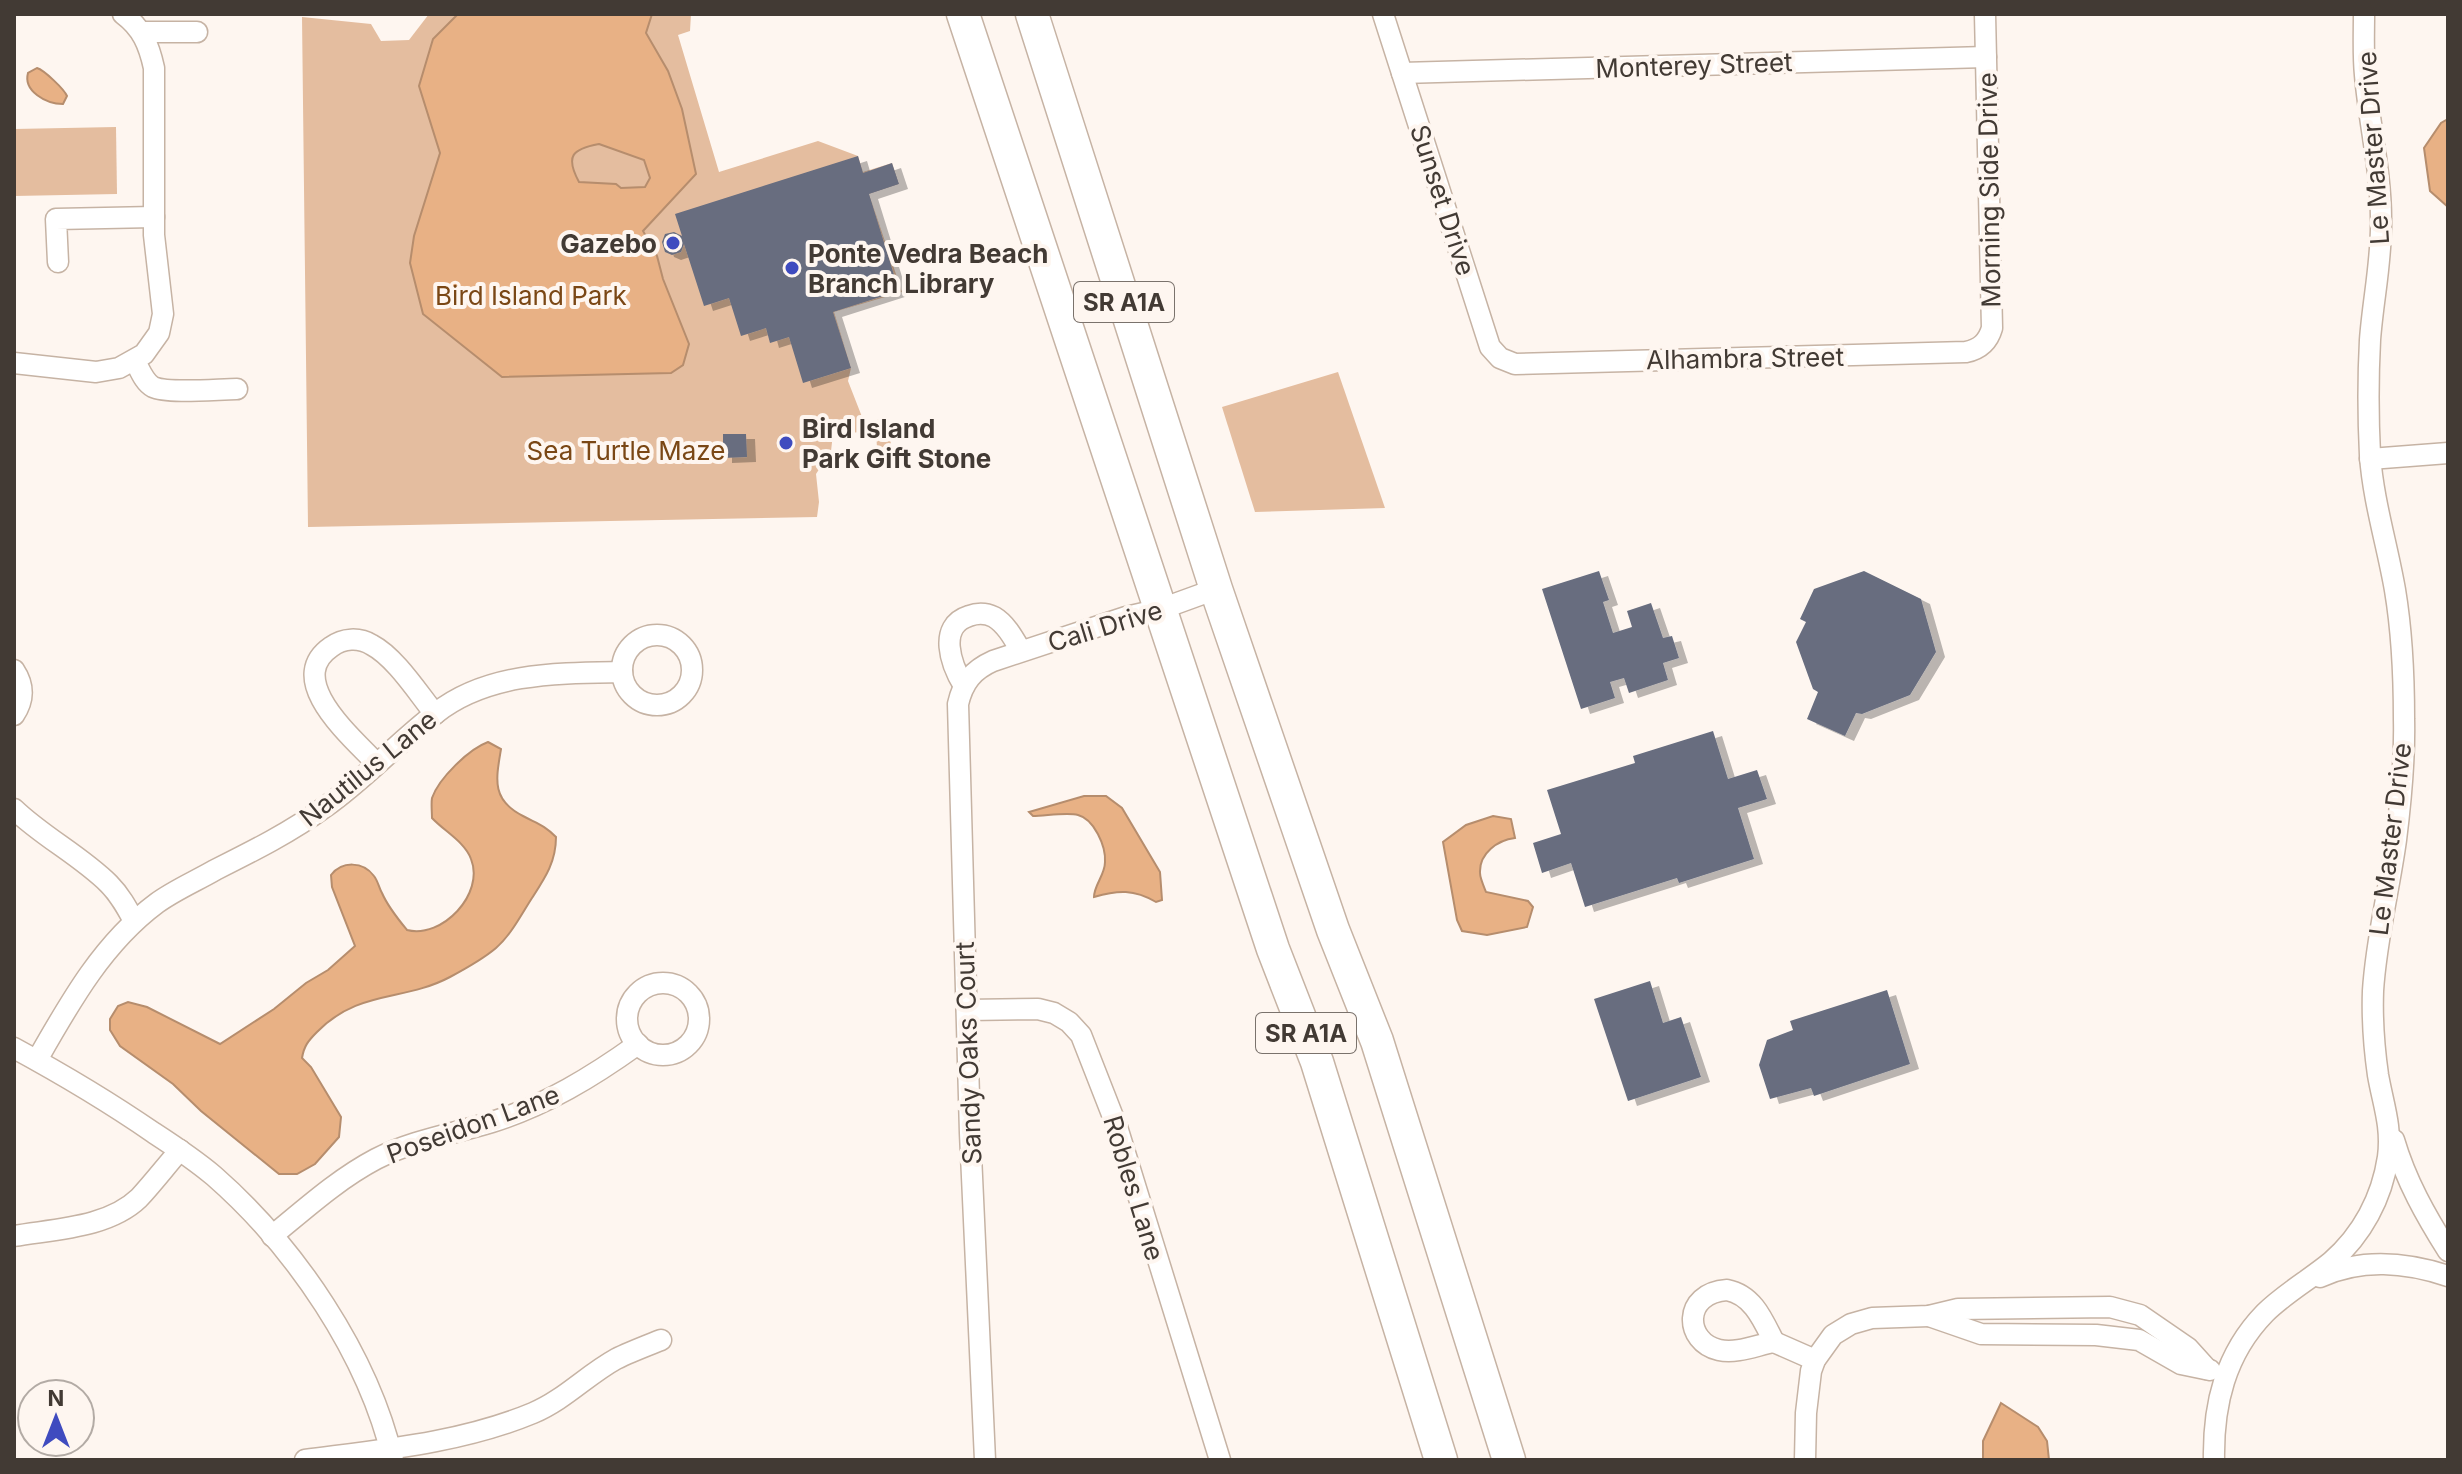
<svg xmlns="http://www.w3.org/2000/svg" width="2462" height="1474" font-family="Inter,sans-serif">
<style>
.green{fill:#e4bd9f}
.water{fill:#e8b185;stroke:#b68d6d;stroke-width:2;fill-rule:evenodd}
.building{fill:#676d7f;filter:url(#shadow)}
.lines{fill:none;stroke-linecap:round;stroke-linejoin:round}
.street-casing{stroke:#c6b3a4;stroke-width:23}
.primary-casing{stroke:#c6b3a4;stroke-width:35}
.street{stroke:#fff;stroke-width:20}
.primary{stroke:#fff;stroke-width:32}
.poi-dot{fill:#3f4bbf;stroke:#fef6f0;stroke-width:3}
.labels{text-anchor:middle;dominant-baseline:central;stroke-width:8;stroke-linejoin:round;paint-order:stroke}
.shield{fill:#fef6f0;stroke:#7a726c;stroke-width:2}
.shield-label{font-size:24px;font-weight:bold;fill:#423a34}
.street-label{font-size:26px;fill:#423a34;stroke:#fef6f0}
.poi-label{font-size:26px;font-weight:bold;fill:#423a34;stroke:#fef6f0;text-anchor:start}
.park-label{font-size:26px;fill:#7a4715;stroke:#fef6f0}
</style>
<defs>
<filter id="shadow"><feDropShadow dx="9" dy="5" stdDeviation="0" flood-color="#0004"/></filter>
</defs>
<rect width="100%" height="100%" fill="#fef6f0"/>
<g class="green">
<polygon points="429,14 691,14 690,31 678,35 719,172 818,141 858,156 863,172 892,163 899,184 869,194 902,292 834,312 851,368 848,381 864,422 883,419 890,422 891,450 884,452 877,448 876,431 833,434 831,451 816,474 819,502 817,517 308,527 302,17 371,24 381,41 409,40"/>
<polygon points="116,127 117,194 14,196 14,129"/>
<polygon points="1338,372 1385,508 1255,512 1222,407"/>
</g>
<g class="water">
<path d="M458,14h194l-6,19 22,38 14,38 14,65 -53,57 14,25 6,23 26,65 -6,21 -12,8 -169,4 -79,-63 -13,-51 4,-27 26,-83 -21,-67 14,-47zM599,144l45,16 6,18 -5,9 -24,1 -5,-4 -37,-2c-14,-26 -7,-33 20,-38z"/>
<path d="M37,68c7,2 27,21 30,28l-4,8c-17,0 -40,-13 -35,-31z"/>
<polygon points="2448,119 2448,207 2430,191 2424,148 2441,123"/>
<path d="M488,742l13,7c-5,30 -10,51 22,67 15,8 21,9 33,21 0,25 -11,41 -24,61 -11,17 -21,37 -36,50 -13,11 -31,21 -46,29 -47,25 -91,12 -133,55 -9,9 -13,14 -15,26l9,9 30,50 -2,20 -24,27 -18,10h-18l-78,-63 -28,-27 -53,-38 -10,-16v-11l8,-13 10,-4 19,5 73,37 54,-35 32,-26 22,-13 27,-24 -23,-59 -1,-12c11,-14 32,-14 43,1 4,5 5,12 8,17 6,14 16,26 25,37 35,9 78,-36 64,-71 -6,-17 -27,-28 -39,-41 0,-6 -1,-14 0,-20 7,-20 37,-49 56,-56z"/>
<path d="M1084,796h22l16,12 38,64 2,28 -6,2c-22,-13 -38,-12 -62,-5 0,-12 11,-22 11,-35 1,-16 -11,-43 -27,-47 -11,-3 -33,1 -45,1l-4,-4z"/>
<path d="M1493,816l18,3 4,19c-17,2 -36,15 -35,35 0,5 4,14 6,19l42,9 5,6 -6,20 -40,8 -25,-4 -5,-11 -14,-78 23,-17z"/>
<polygon points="2001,1403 2038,1427 2047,1441 2049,1460 1983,1460 1983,1441"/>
</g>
<g class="building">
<polygon points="858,156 863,173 892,163 899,184 869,194 899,291 833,312 851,368 803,383 789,337 770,343 766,328 741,336 729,298 704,306 684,244 681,252 672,255 665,252 662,242 665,234 674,232 682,236 675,214"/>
<polygon points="723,434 746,434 747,457 723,458"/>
<polygon points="1599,571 1609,600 1603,602 1613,633 1632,627 1627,611 1651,603 1663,638 1672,636 1679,658 1663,663 1668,680 1629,693 1624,678 1610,682 1615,698 1581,709 1542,589"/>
<polygon points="1864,571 1921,599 1936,652 1910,695 1862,714 1856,713 1845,736 1807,719 1818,692 1813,689 1796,642 1806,622 1800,619 1814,589"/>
<polygon points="1713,731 1728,779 1757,770 1767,799 1738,808 1754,859 1679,883 1677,878 1585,907 1571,863 1542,873 1533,843 1561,834 1547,790 1635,763 1633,756"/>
<polygon points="1650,981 1663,1023 1681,1017 1701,1077 1628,1101 1594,999"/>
<polygon points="1887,990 1910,1064 1814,1096 1811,1088 1770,1099 1759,1065 1767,1040 1793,1030 1790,1021"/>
</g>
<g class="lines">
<g class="street-casing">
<g id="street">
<path d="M1383,14l107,333 10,11 15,6 451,-12c14,-3 22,-10 26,-24l-7,-314"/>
<polyline points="142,32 197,32"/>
<polyline points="1402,73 1986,57"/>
<polyline points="58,262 56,219 154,217"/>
<path d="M135,361c5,9 9,21 18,26 15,7 66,2 84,2"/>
<path d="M14,363l82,9 23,-4 25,-14 15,-21 4,-19 -9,-79v-167c-5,-23 -12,-40 -31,-54"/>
<polyline points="2370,459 2448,453"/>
<circle cx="657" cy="670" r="35"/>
<path d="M14,670c10,15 10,30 0,45"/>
<path d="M964,686c-13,-21 -27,-60 5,-70 8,-3 17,-3 25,1 12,7 20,22 27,34"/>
<path d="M376,763c-23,-25 -93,-83 -45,-116 12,-9 28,-10 41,-2 23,12 46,48 63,69"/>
<path d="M14,809c29,28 67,47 95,75 11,11 18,24 25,37"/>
<circle cx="663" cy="1019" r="36"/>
<polyline points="967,1010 1038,1009 1054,1013 1069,1022 1081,1035 1117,1127 1220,1460"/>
<path d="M14,1048c48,26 95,54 140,85 20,13 41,27 60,43 81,71 154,178 179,284"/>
<path d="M37,1060c33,-58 66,-117 120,-157 18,-13 39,-22 58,-33 38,-19 76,-38 110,-63 40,-28 73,-65 111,-94 52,-41 123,-40 186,-41"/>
<path d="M2394,1140c12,41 32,76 54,111"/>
<path d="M14,1236c40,-7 94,-8 125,-38 14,-15 27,-32 41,-48"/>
<path d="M272,1236c33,-27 66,-57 104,-77 37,-19 77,-25 116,-37 54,-17 100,-45 146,-78"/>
<path d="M2320,1277c42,-19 85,-15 128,-1"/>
<path d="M1727,1290c26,5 36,30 47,52 -17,3 -37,12 -55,8 -35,-8 -37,-57 8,-60z"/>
<polyline points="1929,1316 1981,1334 2096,1335 2139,1340 2181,1364 2210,1370"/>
<polyline points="1774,1342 1815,1360"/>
<path d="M305,1460c76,-10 156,-17 228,-47 31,-13 54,-38 83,-54 14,-7 30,-13 45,-19"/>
<path d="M985,1460l-15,-327 -12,-429c5,-22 15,-34 35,-43l133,-44 35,-8 55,-20"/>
<polyline points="1805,1460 1806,1413 1811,1371 1815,1360 1833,1335 1851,1324 1872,1318 1929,1316 1958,1309 2110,1307 2140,1315 2188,1348 2207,1369"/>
<path d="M2214,1460c-1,-55 11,-106 51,-147 19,-19 44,-33 66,-51 31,-27 51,-64 57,-105 4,-31 -5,-53 -10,-82 -4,-28 -6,-56 -5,-84 3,-51 16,-100 23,-151 5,-40 9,-81 8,-121 0,-43 -2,-87 -9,-129 -8,-46 -22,-90 -25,-135 -2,-39 -2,-77 0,-115 3,-41 12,-80 11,-121 0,-48 -12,-96 -16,-144 -2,-20 -1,-41 -1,-61"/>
</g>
</g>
<g class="primary-casing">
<g id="primary">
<polyline points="963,14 1273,949 1317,1062 1441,1460"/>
<polyline points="1032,14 1216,589 1333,930 1377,1041 1509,1460"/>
</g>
</g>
<use href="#street" class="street"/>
<use href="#primary" class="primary"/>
</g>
<g class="poi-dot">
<circle cx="673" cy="243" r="8"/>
<circle cx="792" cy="268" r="8"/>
<circle cx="786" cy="443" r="8"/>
</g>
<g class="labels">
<g class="shield">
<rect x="1074" y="282" width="100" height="40" rx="6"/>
<rect x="1256" y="1013" width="100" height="40" rx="6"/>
</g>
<g class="shield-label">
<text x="1124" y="302">SR A1A</text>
<text x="1306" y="1033">SR A1A</text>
</g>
<g class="street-label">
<text transform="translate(1694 65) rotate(-2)">Monterey Street</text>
<text transform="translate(2373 148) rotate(-94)">Le Master Drive</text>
<text transform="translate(1989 190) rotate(-91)">Morning Side Drive</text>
<text transform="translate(1443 200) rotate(72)">Sunset Drive</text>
<text transform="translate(1745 358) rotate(-1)">Alhambra Street</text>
<text transform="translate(1105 626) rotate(-17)">Cali Drive</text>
<text transform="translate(368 768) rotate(-39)">Nautilus Lane</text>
<text transform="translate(2390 839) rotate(-83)">Le Master Drive</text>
<text transform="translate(968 1053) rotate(-92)">Sandy Oaks Court</text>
<text transform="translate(473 1124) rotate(-20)">Poseidon Lane</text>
<text transform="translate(1134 1188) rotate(73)">Robles Lane</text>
</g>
<g class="poi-label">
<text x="657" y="243" text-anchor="end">Gazebo</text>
<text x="808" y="253">Ponte Vedra Beach<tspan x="808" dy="30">Branch Library</tspan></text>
<text x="802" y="428">Bird Island<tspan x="802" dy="30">Park Gift Stone</tspan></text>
</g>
<g class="park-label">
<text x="531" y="295">Bird Island Park</text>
<text x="626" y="450">Sea Turtle Maze</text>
</g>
</g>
<rect width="2462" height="1474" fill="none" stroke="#423a34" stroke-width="32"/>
<g transform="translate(56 1418)"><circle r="38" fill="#fef6f0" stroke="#b3aba5" stroke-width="2"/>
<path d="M0-6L14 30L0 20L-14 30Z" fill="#3f4bbf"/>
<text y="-12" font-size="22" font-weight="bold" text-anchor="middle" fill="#423a34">N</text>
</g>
</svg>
